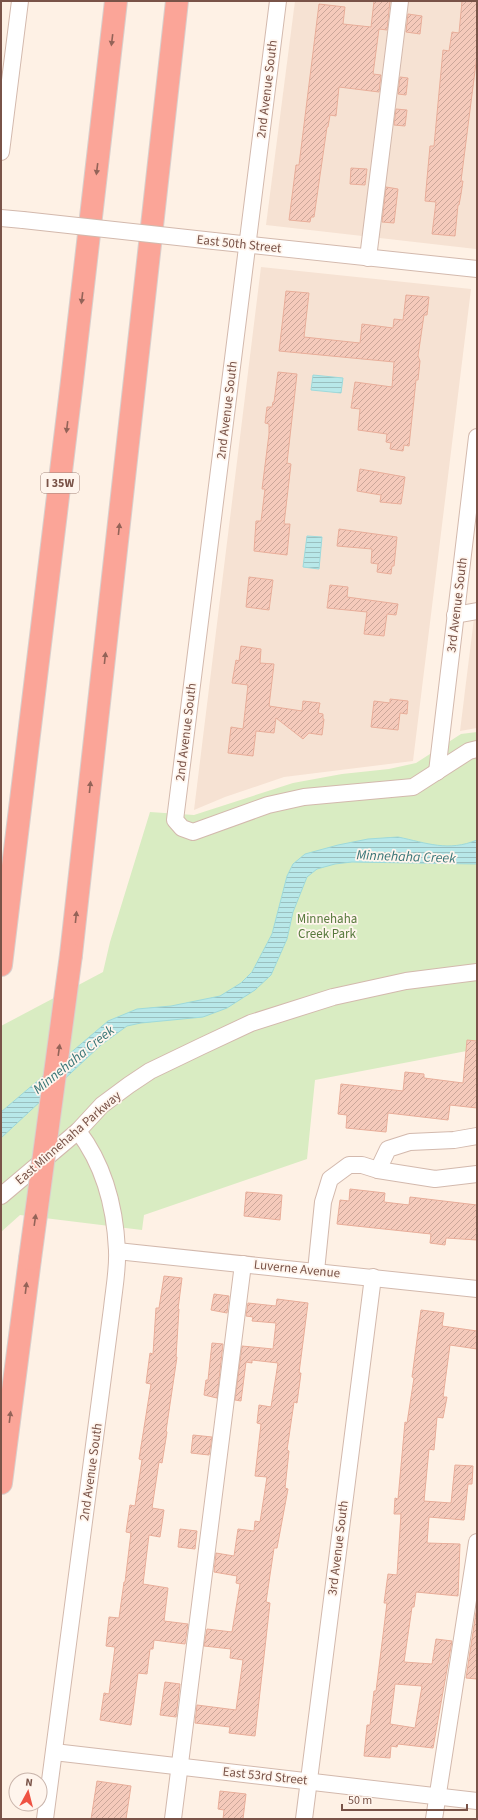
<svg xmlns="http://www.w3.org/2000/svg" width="478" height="1820" font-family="'Source Sans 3',sans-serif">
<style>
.residential{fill:#f6e2d3}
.park{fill:#d9ecc2}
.water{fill:url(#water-rules);stroke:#9edadb}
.building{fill:url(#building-hatch);stroke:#e9ae9a;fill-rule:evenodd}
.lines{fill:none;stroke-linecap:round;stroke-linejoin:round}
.minor-casing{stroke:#d3b9ad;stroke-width:18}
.highway-casing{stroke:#d9cfcc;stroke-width:24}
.minor{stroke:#fff;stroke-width:16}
.highway{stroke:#fba598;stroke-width:22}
.minor-bridge-casing{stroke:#d3b9ad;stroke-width:18;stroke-linecap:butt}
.highway-bridge-casing{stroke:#d9cfcc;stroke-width:24;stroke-linecap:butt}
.minor-bridge{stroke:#fff;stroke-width:16}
.highway-bridge{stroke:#fba598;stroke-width:22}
.oneway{fill:#936358}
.labels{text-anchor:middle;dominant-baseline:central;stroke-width:3.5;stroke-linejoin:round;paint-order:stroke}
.shield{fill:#fff5ed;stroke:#a1847a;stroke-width:1}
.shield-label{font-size:12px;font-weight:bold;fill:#795348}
.street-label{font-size:13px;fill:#795348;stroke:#fff5ed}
.park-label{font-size:13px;fill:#57793c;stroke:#fff5ed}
.water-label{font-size:14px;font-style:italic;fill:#387577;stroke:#fff5ed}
</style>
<defs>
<pattern id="water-rules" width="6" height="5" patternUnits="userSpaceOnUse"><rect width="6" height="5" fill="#b8e8e9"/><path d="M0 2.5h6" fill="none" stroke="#9abfbf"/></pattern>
<pattern id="building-hatch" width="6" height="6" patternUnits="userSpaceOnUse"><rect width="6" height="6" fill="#f5cabb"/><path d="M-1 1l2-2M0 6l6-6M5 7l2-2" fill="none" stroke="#cba79a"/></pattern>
</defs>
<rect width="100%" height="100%" fill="#fef1e5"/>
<g class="residential">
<polygon points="295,1 477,1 476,249 266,225"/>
<polygon points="261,267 471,289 413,761 284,777 225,797 194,810"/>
<polygon points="477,594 477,728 460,731"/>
</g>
<polygon class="park" points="477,732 477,1049 315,1080 307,1159 144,1215 142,1230 20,1215 1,1232 1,1026 103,972 110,942 150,812 194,815 293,783 342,774 389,769 416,763 461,734"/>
<g class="water">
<polygon points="313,375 343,378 341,393 311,390"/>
<polygon points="307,536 322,537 319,569 303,567"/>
<path d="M398,837c29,6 50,15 79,3v24l-125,-2 -17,2 -18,5 -10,8 -14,35 -6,27 -16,36 -16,15 -28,18 -24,9 -62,6 -14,3 -26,19 -100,93v-26l107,-91 29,-12 34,-3 49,-10 21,-13 11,-11 20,-38 15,-58 6,-12 12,-10 33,-9 30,-6z"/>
</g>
<g class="building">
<polygon points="374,1 390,1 387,30 379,29 373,74 381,75 379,92 339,87 336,116 330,115 328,127 327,127 314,217 311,217 310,222 289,220 296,165 299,165 319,4 345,7 343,24 371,27"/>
<polygon points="462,1 477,1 477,55 461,181 463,181 461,194 459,205 458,205 455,236 432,234 436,202 425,201 430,146 434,146 443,50 449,51 452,32 459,33"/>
<polygon points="408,14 422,16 420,34 406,32"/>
<polygon points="400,77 408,78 406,95 398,94"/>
<polygon points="396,109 407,110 405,126 394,125"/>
<polygon points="351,168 367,169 365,185 350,184"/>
<polygon points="386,187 398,189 394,223 382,222"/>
<polygon points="286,291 309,293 304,337 360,343 362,324 393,328 394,319 403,320 406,295 429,297 427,315 424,315 418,356 420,361 418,380 416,380 409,446 404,445 403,451 390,449 391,443 386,442 387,434 358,430 360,409 351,408 355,382 392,387 394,362 279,351"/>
<polygon points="278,372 297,374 287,463 291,464 284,524 290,524 287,555 254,551 256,521 261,521 265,489 262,489 269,434 269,424 265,423 267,407 272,407 273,402 274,402"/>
<polygon points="360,469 405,477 401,504 380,502 381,495 357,491"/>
<polygon points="339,529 397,537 394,566 392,566 391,574 377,572 378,564 371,563 372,549 337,546"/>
<polygon points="249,577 273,580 269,610 246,607"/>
<polygon points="330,585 348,587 347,597 398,604 396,615 387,614 384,636 364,634 367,612 327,608"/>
<polygon points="241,646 261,649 260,663 274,664 269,706 302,711 303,701 320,703 318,713 323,714 323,719 324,719 322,735 309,733 303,739 276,718 274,733 256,731 253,756 228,753 231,727 243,729 248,685 232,683 236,660 239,661"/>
<polygon points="390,699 408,701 407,714 400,713 398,730 371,727 374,701 390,703"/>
<polygon points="467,1040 477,1041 477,1108 450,1105 448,1120 388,1113 386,1132 346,1128 347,1115 338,1114 341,1084 403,1091 405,1072 424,1074 424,1078 463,1083"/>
<polygon points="350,1189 385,1193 384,1202 409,1205 410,1197 477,1205 477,1240 446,1238 445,1245 430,1243 431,1234 337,1224 340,1200 349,1201"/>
<polygon points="246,1192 282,1195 280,1220 244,1216"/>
<polygon points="164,1276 182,1278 178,1309 179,1309 176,1357 177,1357 166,1431 167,1432 162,1463 159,1462 152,1508 164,1510 160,1537 149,1535 143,1584 168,1588 164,1621 188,1624 185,1644 154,1640 153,1649 150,1649 147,1674 138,1673 131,1725 100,1720 104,1693 109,1694 115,1647 106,1646 109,1617 119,1618 124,1582 125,1582 131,1533 126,1532 130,1505 135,1506 142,1460 139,1459 151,1384 146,1383 150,1353 153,1354 156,1308 159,1308"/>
<polygon points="214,1294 229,1296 227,1313 211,1310"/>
<polygon points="277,1299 308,1303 299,1373 301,1373 297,1403 294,1402 287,1450 289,1451 285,1488 288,1489 277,1548 274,1548 266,1602 270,1603 255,1736 229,1733 230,1727 195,1723 197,1705 236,1710 243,1660 230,1658 231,1649 204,1646 207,1629 232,1632 240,1584 236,1583 237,1576 214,1572 216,1553 234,1556 238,1529 254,1531 255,1521 260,1522 267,1477 255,1476 261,1424 257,1423 259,1405 271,1407 278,1363 252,1360 252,1363 246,1362 241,1401 235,1400 242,1346 273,1349 276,1323 252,1321 253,1317 246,1316 248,1303 276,1306"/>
<path d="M421,1310l23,3 -2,13 35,5v18l-27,-4 -7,52h4l-4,21 -6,-1 -3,33 -5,-1 -5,52 27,2 4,-38 18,1 -1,18h-4l-4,36 -35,-3 -2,26 33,1 -2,52 -42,-4 -2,15h-2l-8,55 28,2 4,-25 16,2 -19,107 -35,-4 -1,3 -6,-1 -1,12 -26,-2 3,-31h3l4,-34h2l11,-88h-3l4,-29 9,1 4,-61h-7l1,-16 3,1 7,-77 2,1 7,-45 -2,-1zM395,1684l27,2 -7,42 -25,-4z"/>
<polygon points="212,1343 223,1344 217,1398 204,1395 206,1380 208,1380"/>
<polygon points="193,1435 212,1437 209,1455 191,1453"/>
<polygon points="180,1529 197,1531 195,1549 178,1547"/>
<polygon points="477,1606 477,1679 466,1678"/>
<polygon points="165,1682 180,1684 176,1717 160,1715"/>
<polygon points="97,1781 131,1786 126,1819 91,1819"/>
<polygon points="220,1791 246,1794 243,1819 223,1819 224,1810 218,1809"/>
</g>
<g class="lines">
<g class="minor-casing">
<g id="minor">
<polyline points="278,1 175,820 182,828 193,832 268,805 304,797 413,787 469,751 477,749"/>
<polyline points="1,152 20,1"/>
<polyline points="1,218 23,220"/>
<polyline points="214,241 477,269"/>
<polyline points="368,258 400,1"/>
<polyline points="455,615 477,611"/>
<polyline points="437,772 477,437"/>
<polyline points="378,1170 388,1149 410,1142 454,1140 477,1136"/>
<polyline points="1,1196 78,1131 102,1105 129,1085 150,1071 202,1046 251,1023 333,997 406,981 477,972"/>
<polyline points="117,1251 477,1289"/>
<polyline points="316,1271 323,1202 330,1179 349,1165 362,1165 378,1170 435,1179 477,1174"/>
<polyline points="54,1752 477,1801"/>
<path d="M45,1819l67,-511c2,-19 6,-39 5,-58 -2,-43 -13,-85 -39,-119"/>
<polyline points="173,1819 243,1264"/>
<polyline points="304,1819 373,1277"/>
<polyline points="434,1819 477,1542"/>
</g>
</g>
<g class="highway-casing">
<g id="highway">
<polyline points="71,955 177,1"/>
<polyline points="1,965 72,381 116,1"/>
<polyline points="1,1483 30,1259"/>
</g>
</g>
<use href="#minor" class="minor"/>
<use href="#highway" class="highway"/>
<g class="minor-bridge-casing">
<polyline id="minor-bridge" points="23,220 214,241"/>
</g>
<g class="highway-bridge-casing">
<polyline id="highway-bridge" points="30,1259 71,955"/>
</g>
<use href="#minor-bridge" class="minor-bridge"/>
<use href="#highway-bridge" class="highway-bridge"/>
</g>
<defs><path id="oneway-solid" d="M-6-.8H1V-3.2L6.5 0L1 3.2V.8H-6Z"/></defs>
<g class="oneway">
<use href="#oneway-solid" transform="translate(112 40) rotate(97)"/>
<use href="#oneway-solid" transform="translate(97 169) rotate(97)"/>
<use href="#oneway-solid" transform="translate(82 298) rotate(97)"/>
<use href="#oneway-solid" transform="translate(67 427) rotate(97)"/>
<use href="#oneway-solid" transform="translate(119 529) rotate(-84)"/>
<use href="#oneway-solid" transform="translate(105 658) rotate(-84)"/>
<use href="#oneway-solid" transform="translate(90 787) rotate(-84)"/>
<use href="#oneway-solid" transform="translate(76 917) rotate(-84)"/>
<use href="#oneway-solid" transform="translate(59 1050) rotate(-82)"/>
<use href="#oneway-solid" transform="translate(35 1220) rotate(-82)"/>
<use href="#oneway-solid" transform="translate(26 1288) rotate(-83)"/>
<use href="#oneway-solid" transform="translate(10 1417) rotate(-83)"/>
</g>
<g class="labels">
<rect class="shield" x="41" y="473" width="38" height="20" rx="3"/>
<g class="shield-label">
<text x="60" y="483">I 35W</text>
</g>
<g class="street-label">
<text transform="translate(267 89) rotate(-83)">2nd Avenue South</text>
<text transform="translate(239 244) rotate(6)">East 50th Street</text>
<text transform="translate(227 410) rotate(-83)">2nd Avenue South</text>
<text transform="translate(457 605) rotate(-83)">3rd Avenue South</text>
<text transform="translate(186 732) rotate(-83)">2nd Avenue South</text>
<text transform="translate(68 1138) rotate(-41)">East Minnehaha Parkway</text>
<text transform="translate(297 1269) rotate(6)">Luverne Avenue</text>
<text transform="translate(91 1472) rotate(-82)">2nd Avenue South</text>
<text transform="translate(338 1548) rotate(-83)">3rd Avenue South</text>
<text transform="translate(265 1776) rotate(6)">East 53rd Street</text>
</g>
<g class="park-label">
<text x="327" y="919">Minnehaha<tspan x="327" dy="15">Creek Park</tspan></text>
</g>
<g class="water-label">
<text transform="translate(406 857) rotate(2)">Minnehaha Creek</text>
<text transform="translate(74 1060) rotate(-39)">Minnehaha Creek</text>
</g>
</g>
<rect width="478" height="1820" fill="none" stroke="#795348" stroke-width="4"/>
<g transform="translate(28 1792) rotate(7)"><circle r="19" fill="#fff5ed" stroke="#c9b4ab"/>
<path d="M0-3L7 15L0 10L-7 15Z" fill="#ef5343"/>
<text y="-6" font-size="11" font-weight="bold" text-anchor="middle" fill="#795348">N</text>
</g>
<path d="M342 1804v6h125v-6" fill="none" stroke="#795348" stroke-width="2"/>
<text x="348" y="1804" font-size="12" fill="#795348" stroke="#fff5ed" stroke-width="3" paint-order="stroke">50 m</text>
</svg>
